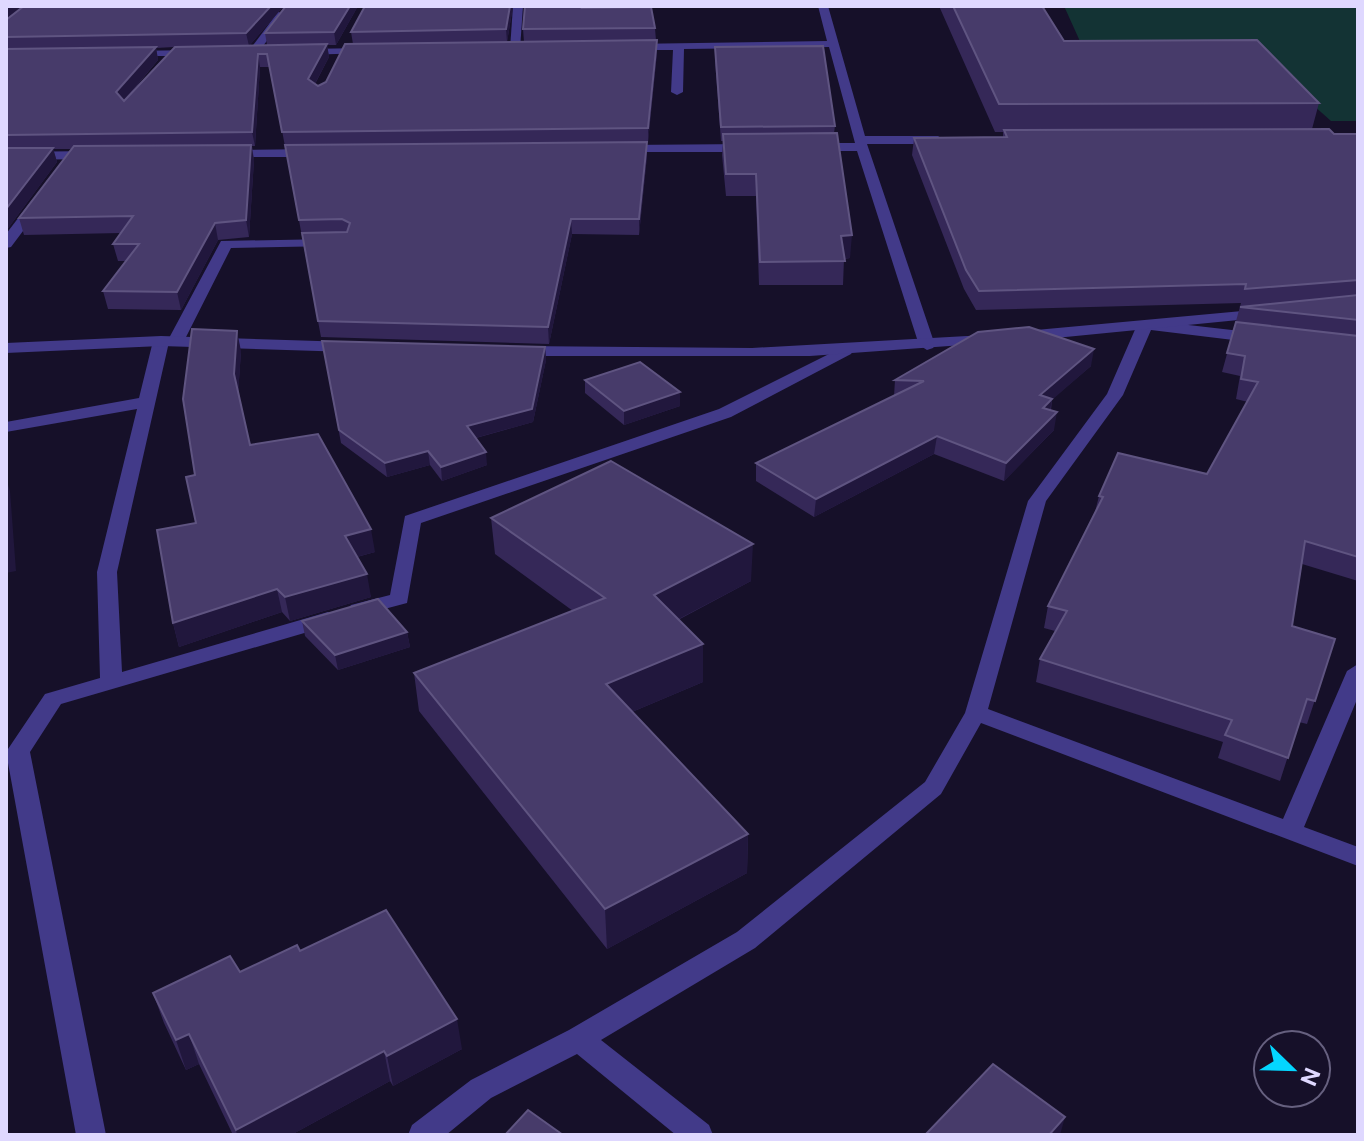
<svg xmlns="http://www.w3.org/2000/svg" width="1364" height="1141" font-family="'Public Sans',sans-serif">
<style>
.green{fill:#133334}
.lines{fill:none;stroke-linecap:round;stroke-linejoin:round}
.minor{fill:#423a89;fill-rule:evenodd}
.tertiary{fill:#423a89;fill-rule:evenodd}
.wall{fill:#352858;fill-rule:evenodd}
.shaded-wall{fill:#21173d}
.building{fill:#473b6a;stroke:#5f5481;stroke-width:2}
</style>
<rect width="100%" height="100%" fill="#161029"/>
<polygon class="green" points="1064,6 1358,6 1358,121 1331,121 1260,58 1088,59"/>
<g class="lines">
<g class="minor">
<polygon points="513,6 523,6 520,49 515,52 510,49"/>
<polygon points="818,6 828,6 865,136 938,136 944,140 938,144 867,144 935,345 933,348 927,350 919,345 857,151 814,151 808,147 814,143 855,143 829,47 684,49 683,92 677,95 671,92 673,50 630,50 625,47 630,44 827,41"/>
<polygon points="278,12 287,14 257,54 249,54 248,52"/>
<polygon points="366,48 371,51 370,53 302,55 297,52 302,49"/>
<polygon points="130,51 194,50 199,53 194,56 126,56 126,52"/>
<polygon points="622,145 750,144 756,148 750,152 618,152 618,146"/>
<polygon points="226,150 314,149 320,153 314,157 222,157 222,151"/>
<polygon points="6,152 94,151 100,155 94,159 6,160"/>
<polygon points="32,200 44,203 11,247 6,248 6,234"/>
<polygon points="329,239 336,243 334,246 231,248 184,341 176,346 169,342 117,572 122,672 328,612 338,619 335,624 61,704 30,752 106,1135 76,1135 6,752 45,694 100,678 97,572 137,409 6,432 6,422 139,398 153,341 161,336 168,340 221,241"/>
<polygon points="1145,320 1258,333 1266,338 1258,343 1151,330 1123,395 1046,501 988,709 1283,819 1347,671 1358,664 1358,697 1304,827 1358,847 1358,866 981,723 941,794 755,948 601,1040 709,1125 713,1135 676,1135 577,1054 491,1098 446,1135 408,1135 412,1125 471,1080 569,1030 737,932 925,782 965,713 1028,501 1107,394 1137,325"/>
<polygon points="845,346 853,351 851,354 731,417 421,523 407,603 358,616 348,610 351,605 390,595 405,516 719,409"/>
</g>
<g class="tertiary">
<polygon points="1264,309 1272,314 1269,317 1025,341 1017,336 1025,331"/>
<polygon points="985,335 991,337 991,343 810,356 518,356 510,351 518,346 752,348"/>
<polygon points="161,336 350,342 358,347 350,352 161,346 6,353 6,343"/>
</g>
</g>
<g class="wall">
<path d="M6,6h17l-7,6 8,-6h334l-22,39h-9l2,12 -14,27 3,2 8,-4 27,-38 -2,-12 14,-26h148l-6,36h17l-1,-13 61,-21 71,20 2,25 -9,89h-1v14l-8,79 -67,-1 -23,110 -228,-7 -51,-270h-10l-5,79h-3l2,14 -5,77 -31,3 -37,70 -73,-1 -5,-18 23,-30h-8l-5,-17 8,-11 -97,2 -5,-17 53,-69h-19l4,13 -51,69zM282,8l1,1 -18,24 2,12 -18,1zM174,47l-50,54 34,-41 -2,-12z"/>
<polygon points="939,6 1042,6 1064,41 1319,103 1312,129 1334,134 1358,134 1358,581 1302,564 1292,626 1335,639 1307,724 1299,722 1280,781 1218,758 1223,742 1036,682 1040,659 1055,631 1044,628 1048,606 1095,512 1099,496 1207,474 1248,402 1236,399 1240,376 1222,372 1241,303 976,310 964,289 912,155 914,138 1003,137 1003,132 995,132"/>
<polygon points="715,47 835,126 834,133 850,258 844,259 843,285 759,285 756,196 726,196 722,155 723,141 721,141 715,60"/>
<polygon points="322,341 545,347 546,360 533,422 476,438 487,465 442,481 430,465 387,477 341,443"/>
<polygon points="241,351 238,394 250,445 375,552 357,557 371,597 290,621 282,612 179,647 173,623 196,523 195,475"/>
<polygon points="1091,366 1052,399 1051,410 1054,430 1004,481 934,454 814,517 756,481 756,463 894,396 895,380"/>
<polygon points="585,380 680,406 624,425 585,393"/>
<polygon points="491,518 751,581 678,620 703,682 632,712 748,834 747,873 607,949 419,711 414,673 573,611 495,554"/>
<polygon points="302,621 407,632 410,647 338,670 305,636"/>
<polygon points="300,951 462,1049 393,1086 390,1081 291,1135 233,1135 199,1064 186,1070 164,1023 153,993 240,972"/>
</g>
<g class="shaded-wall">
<polygon points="6,6 23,6 6,22"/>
<polygon points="271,6 281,6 282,8 249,46 246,33"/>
<polygon points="350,6 358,6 336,45 334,32"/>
<polygon points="510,6 513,6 507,42 506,29"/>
<polygon points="657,40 657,53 648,142 648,128"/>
<polygon points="327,44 329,57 310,93 308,79"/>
<polygon points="156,47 158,60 119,106 116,92"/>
<polygon points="258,54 260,67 255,146 252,132"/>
<polygon points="647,142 647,156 639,235 639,219"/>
<polygon points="251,145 254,160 249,237 246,220"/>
<polygon points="53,148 57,162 6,231 6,209"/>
<polygon points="571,219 572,234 549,344 548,327"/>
<polygon points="215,223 218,240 181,310 177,292"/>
<polygon points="852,235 850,258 839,259 841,236"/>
<polygon points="237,331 241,351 238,396 234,374"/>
<polygon points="545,347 546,360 533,422 468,440 467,426"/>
<polygon points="1094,349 1091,366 1037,413 1040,395"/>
<polygon points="680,392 680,406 624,425 624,411"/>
<polygon points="1052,399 1049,417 1043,408"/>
<polygon points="1057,412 1054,430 1004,481 1006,463"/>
<polygon points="937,436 934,454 814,517 816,499"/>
<polygon points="428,451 430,465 387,477 385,463"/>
<polygon points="486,452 487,465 442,481 441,467"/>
<polygon points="6,478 10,491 16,571 6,573"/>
<polygon points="371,529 375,552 349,559 345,536"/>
<polygon points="753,544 751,581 654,632 654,595"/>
<polygon points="367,574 371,597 290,621 285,597"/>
<polygon points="277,589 282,612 179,647 173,623"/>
<polygon points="407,632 410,647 338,670 335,655"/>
<polygon points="703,644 703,682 608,722 606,684"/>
<polygon points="748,834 747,873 607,949 605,909"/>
<polygon points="457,1019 462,1049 393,1086 387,1056"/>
<polygon points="189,1034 199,1064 186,1070 176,1040"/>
<polygon points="384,1051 390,1081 291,1135 237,1135 236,1130"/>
<polygon points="1065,1117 1060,1135 1049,1135"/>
</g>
<g class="building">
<polygon points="24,6 271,6 246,33 6,37 6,20"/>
<polygon points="286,6 350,6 334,32 265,33"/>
<polygon points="365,6 510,6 506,29 351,32"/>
<polygon points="525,6 583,6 582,8 651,7 655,28 523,29"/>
<polygon points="953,6 1042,6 1064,41 1257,40 1319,103 999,104"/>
<polygon points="657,40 648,128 282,132 267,54 258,54 252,132 6,135 6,49 156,47 116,92 124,101 175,47 327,44 308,79 318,86 326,82 345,44"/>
<polygon points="823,46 835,126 721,127 715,47"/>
<polygon points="1329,129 1334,134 1358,134 1358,280 1245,289 1246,284 979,291 966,270 914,138 1007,137 1004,130"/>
<polygon points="837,133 852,235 841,236 845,261 760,262 756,174 726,174 723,134"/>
<polygon points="647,142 639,219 571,219 548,327 318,321 302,233 347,232 350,223 342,219 299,220 285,145"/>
<polygon points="251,145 246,220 215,223 177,292 103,291 139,244 113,244 133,216 19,218 74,146"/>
<polygon points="6,148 53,148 6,209"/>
<polygon points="1358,295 1358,320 1240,307"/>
<polygon points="1236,322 1358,336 1358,557 1305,541 1292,626 1335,639 1315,701 1307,699 1288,758 1225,735 1232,720 1040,659 1067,611 1048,606 1103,497 1099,496 1118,453 1207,474 1258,382 1241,379 1245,356 1227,353"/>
<polygon points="1029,327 1094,349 1040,395 1052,399 1043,408 1057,412 1006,463 937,436 816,499 756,463 924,381 895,380 978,332"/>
<polygon points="192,329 237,331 234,374 250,445 318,434 371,529 345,536 367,574 285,597 277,589 173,623 157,530 196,523 186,477 195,475 183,399"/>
<polygon points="322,341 545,347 532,409 467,426 486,452 441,467 428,451 385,463 339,430"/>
<polygon points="640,362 680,392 624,411 585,380"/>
<polygon points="611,461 753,544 654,595 703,644 606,684 748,834 605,909 414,673 605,598 491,518"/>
<polygon points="378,599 407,632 335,655 302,621"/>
<polygon points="386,910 457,1019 387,1056 384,1051 236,1130 189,1034 176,1040 153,993 230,956 240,972 297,945 300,951"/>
<polygon points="993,1064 1065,1117 1049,1135 925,1135"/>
<polygon points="528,1110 563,1135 505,1135"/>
</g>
<rect width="1364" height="1141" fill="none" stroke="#dfd8ff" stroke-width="16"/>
<g transform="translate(1292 1069) rotate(113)"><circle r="38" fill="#161029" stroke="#66607f" stroke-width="2"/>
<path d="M0-6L14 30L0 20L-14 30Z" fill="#04d6ff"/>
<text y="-12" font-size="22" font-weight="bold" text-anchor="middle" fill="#dfd8ff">N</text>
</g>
</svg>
